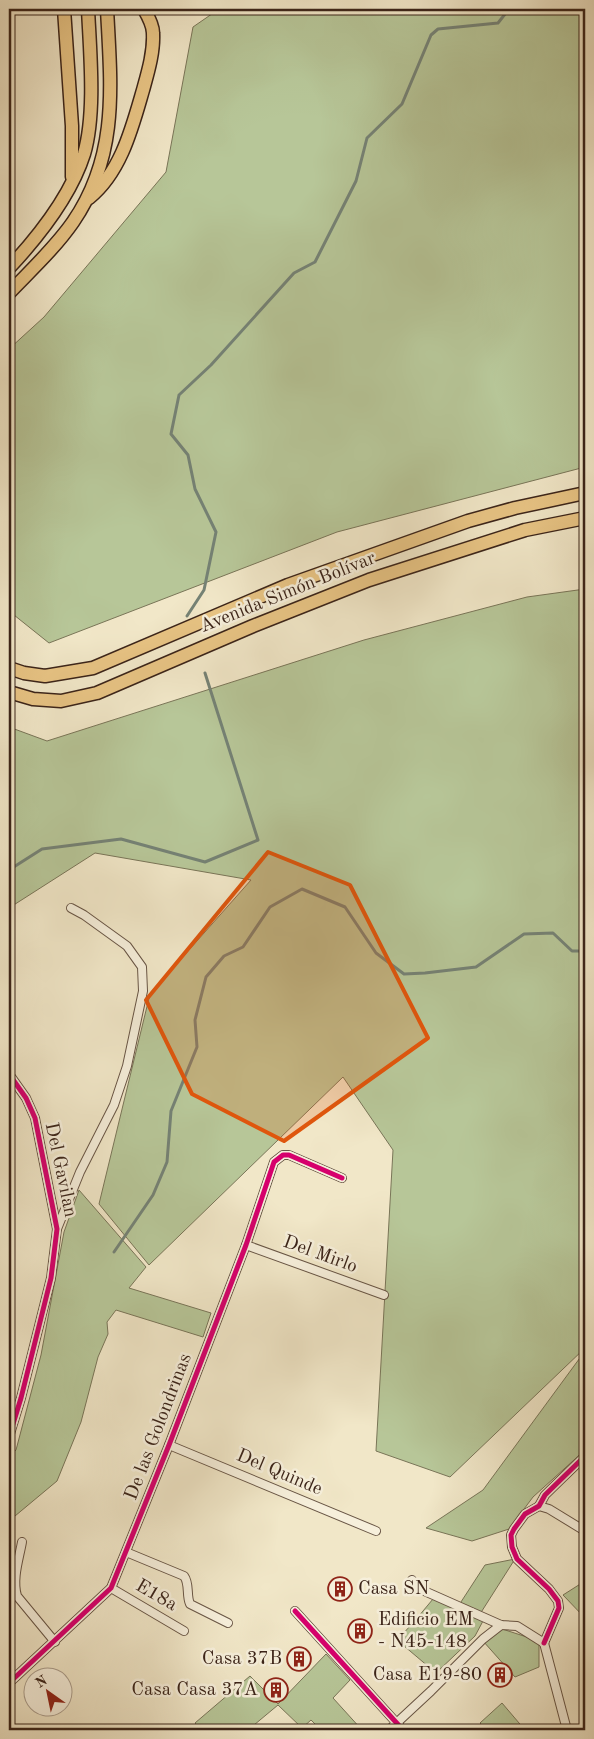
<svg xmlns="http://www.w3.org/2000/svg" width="594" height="1739" font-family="'Old Standard TT',serif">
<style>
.green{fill:#b7c698;stroke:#797558}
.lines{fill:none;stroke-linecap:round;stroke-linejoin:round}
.stream{stroke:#758275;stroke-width:3}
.minor-casing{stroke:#685545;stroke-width:10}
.trunk-casing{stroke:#3b2419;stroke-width:15}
.minor{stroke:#f6efdb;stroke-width:8}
.trunk{stroke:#e8c484;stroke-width:12}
.cycleway-casing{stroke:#f6efdb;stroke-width:8}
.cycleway{stroke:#d6006c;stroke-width:5}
.marked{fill:#df560d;fill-opacity:0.2;stroke:#df560d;stroke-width:4;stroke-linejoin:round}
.labels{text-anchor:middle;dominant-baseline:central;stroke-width:5;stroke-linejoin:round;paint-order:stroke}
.street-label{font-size:19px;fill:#3b2419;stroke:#f6efdb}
.poi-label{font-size:19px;fill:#3b2419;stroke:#f6efdb;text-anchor:end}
</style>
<rect width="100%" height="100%" fill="#f1e7c8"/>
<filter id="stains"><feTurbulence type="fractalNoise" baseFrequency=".004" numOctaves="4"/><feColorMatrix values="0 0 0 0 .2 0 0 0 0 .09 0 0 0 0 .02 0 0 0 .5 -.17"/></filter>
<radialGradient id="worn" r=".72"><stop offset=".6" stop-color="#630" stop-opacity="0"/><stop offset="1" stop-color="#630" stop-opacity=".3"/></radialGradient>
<g class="green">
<polygon points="219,9 585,9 585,467 337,532 49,643 9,611 9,349 44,317 166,172 193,27"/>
<polygon points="585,589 585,1348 450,1477 376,1451 393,1150 343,1077 149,1265 99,1204 150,994 251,880 95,853 9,908 9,727 47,741 364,640 527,597"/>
<polygon points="79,1190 146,1267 129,1288 211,1313 203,1337 116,1310 107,1322 108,1334 98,1357 81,1422 57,1481 9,1521 9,1457 16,1450 41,1355 64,1232"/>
<polygon points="585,1351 585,1450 533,1497 509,1529 472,1541 426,1528 483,1490"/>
<polygon points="515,1559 480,1614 459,1605 485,1565"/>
<polygon points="585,1581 585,1618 563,1595"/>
<polygon points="433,1599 483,1621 475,1636 436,1673 397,1640 413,1623"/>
<polygon points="493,1626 539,1641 539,1667 515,1677 483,1641 492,1630"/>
<polygon points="326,1654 350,1680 333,1698 362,1730 321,1730 311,1720 302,1728 278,1705 248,1730 201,1730 195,1723 250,1676 278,1704"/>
<polygon points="502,1703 525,1730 487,1730 480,1723"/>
</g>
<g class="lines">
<g class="stream">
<polyline points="187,616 204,590 216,532 195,489 188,455 171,434 179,395 211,365 294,273 315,262 356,181 367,138 402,104 431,35 438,29 498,23 509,9"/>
<polyline points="9,870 42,849 121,839 205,862 258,840 205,673"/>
<polyline points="114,1252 153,1195 167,1162 171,1111 197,1047 195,1020 206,977 224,956 243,947 270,907 302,889 345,907 376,953 404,974 425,973 476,967 524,934 553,933 572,951 585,951"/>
</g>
<g class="minor-casing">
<g id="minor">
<polyline points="9,1074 26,1098 35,1118 57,1229 51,1278 21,1398 9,1437"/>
<polyline points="57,1229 80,1172 114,1105 127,1066 143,991 142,967 127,946 84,915 71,908"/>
<polyline points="246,1245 384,1295"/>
<polyline points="169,1445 376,1531"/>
<polyline points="539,1506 549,1509 585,1531"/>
<path d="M22,1542c-3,17 -10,37 -5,54l38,46"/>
<path d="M126,1552l58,24c6,8 2,19 6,28l38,19"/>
<polyline points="412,1580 413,1586 501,1625 517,1626 544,1643"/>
<polyline points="111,1588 184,1631"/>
<polyline points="295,1611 403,1730"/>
<polyline points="544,1643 559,1608 558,1601 549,1589 517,1559 512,1547 511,1535 514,1529 525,1514 539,1506 545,1495 585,1456"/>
<polyline points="544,1643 567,1730"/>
<polyline points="9,1683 111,1588 169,1445 246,1245 274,1162 283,1155 289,1155 342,1178"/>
<polyline points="9,1725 14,1730"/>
<polyline points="389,1730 431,1691 483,1639 501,1625"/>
</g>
</g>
<g class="trunk-casing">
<g id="trunk">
<polyline points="64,9 72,126 72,177"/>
<path d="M89,198c32,-26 43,-70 54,-108 5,-18 11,-38 10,-57 0,-8 -5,-17 -9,-24"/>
<path d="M9,268c29,-31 62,-73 75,-114 12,-41 6,-102 4,-145"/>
<path d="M9,293c22,-23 46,-45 64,-71 46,-67 38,-136 34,-213"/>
<polyline points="9,668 24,673 45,676 93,668 288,585 468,521 515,508 585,493"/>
<polyline points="9,692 33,699 61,701 97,693 253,626 369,580 525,530 585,518"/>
</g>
</g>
<use href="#minor" class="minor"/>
<use href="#trunk" class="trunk"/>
<g class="cycleway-casing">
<g id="cycleway">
<polyline points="9,1074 26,1098 35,1118 57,1229 51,1278 21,1398 9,1437"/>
<polyline points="295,1611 403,1730"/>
<polyline points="544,1643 559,1608 558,1601 549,1589 517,1559 512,1547 511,1535 514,1529 525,1514 539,1506 545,1495 585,1456"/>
<polyline points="9,1683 111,1588 169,1445 246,1245 274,1162 283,1155 289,1155 342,1178"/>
</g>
</g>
<use href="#cycleway" class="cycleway"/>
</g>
<path class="marked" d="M268,852l82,33 78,153 -144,103 -92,-47 -46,-94z"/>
<defs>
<g id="building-ring" transform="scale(1.25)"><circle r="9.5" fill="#f6efdb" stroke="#8f2418" stroke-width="1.5"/><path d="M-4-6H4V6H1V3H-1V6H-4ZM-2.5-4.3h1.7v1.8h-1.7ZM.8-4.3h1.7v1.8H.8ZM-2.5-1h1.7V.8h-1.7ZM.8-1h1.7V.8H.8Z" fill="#8f2418"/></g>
</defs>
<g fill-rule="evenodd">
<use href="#building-ring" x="340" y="1589"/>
<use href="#building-ring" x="360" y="1631"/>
<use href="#building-ring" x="299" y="1659"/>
<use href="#building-ring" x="500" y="1675"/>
<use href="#building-ring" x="276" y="1690"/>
</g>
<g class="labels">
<g class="street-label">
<text transform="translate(288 593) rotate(-22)">Avenida Simón Bolívar</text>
<text transform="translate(60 1170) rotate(78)">Del Gavilan</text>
<text transform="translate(320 1255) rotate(20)">Del Mirlo</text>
<text transform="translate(159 1427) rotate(-69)">De las Golondrinas</text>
<text transform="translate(279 1473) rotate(23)">Del Quinde</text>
<text transform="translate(156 1596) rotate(30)">E18a</text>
</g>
<g class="poi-label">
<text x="358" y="1589" text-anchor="start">Casa SN</text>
<text x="378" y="1620" text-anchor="start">Edificio EM<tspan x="378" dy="22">- N45-148</tspan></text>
<text x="282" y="1659">Casa 37B</text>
<text x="482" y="1675">Casa E19-80</text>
<text x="258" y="1690">Casa Casa 37A</text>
</g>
</g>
<rect width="594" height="1739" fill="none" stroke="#f1e7c8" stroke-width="30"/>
<rect x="10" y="10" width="574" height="1719" fill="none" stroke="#3b2419" stroke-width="2.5"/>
<rect x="15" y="15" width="564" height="1709" fill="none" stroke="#3b2419"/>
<g transform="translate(48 1692) rotate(327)"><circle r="24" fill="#f6efdb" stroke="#ab9e8d"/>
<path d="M0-4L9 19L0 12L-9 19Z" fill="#8f2418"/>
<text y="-8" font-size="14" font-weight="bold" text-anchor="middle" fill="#3b2419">N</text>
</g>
<rect width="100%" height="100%" filter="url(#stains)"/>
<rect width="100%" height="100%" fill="url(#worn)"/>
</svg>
